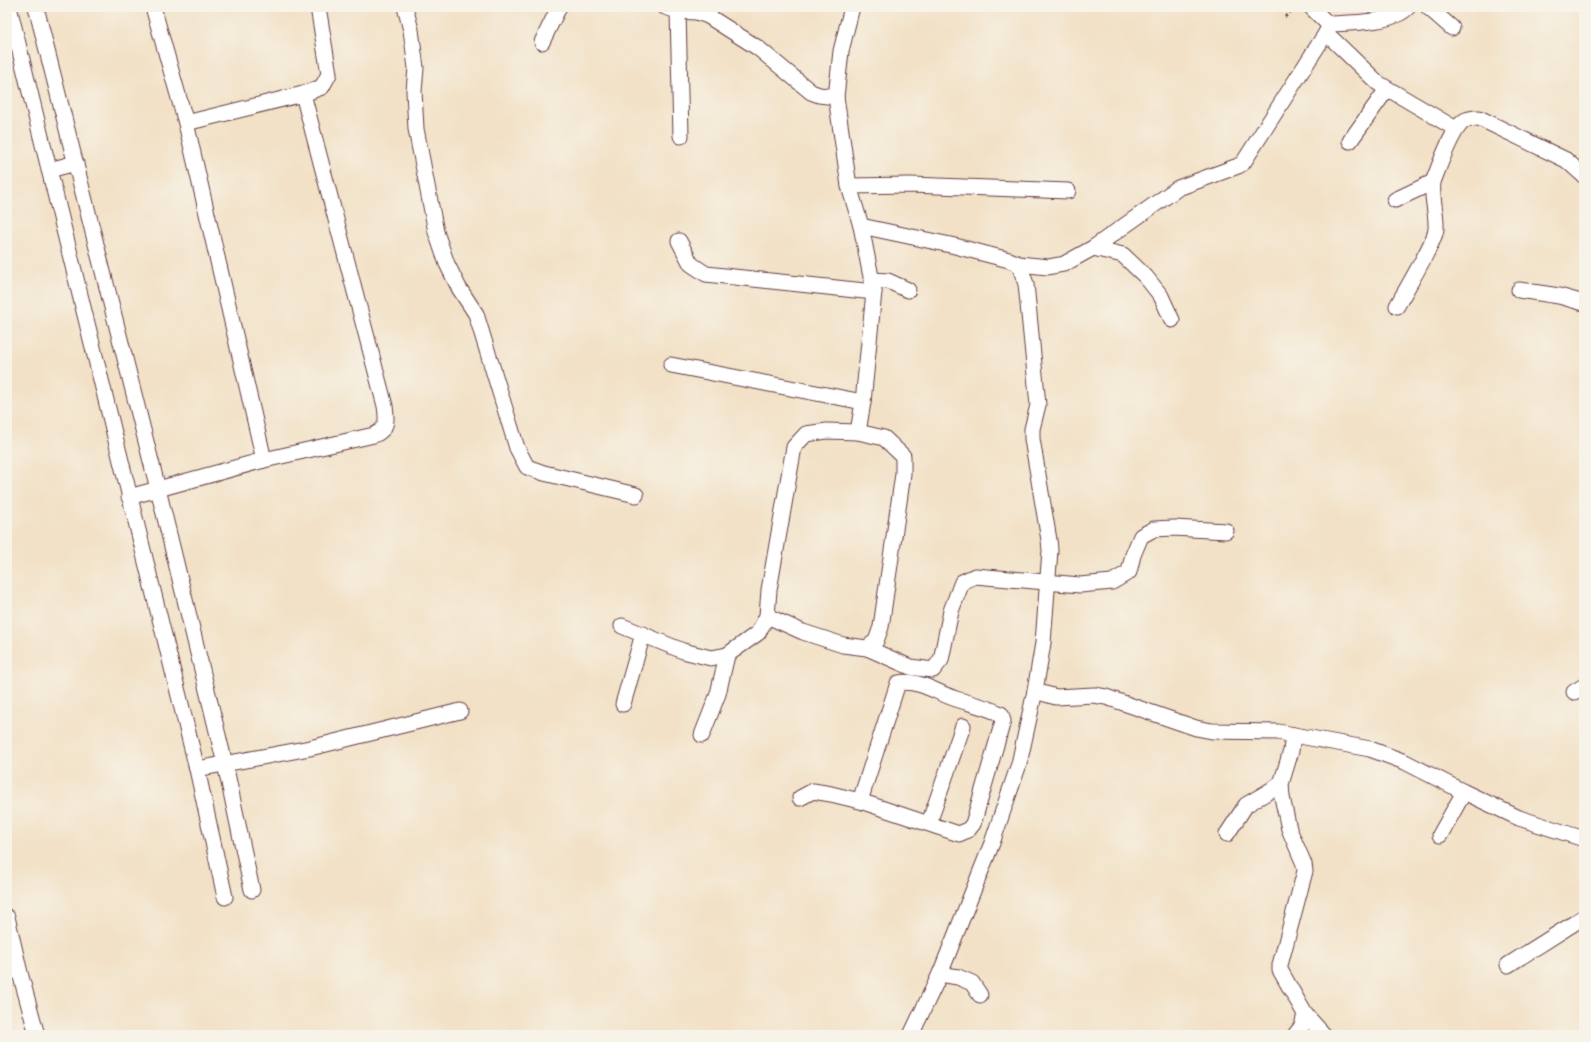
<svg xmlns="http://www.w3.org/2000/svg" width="1591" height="1042" font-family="'Patrick Hand',sans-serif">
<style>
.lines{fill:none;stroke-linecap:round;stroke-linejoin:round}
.minor-casing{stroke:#633c42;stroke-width:17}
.path{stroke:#633c42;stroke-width:2.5;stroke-dasharray:3 3;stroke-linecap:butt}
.minor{stroke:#fff;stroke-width:15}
</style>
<rect width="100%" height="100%" fill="#f7f3e8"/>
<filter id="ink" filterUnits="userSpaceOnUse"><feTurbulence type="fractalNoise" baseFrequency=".025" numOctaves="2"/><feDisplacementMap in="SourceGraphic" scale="8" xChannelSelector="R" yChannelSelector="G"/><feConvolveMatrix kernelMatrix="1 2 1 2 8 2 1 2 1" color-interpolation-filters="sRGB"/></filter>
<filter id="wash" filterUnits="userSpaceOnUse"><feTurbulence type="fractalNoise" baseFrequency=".012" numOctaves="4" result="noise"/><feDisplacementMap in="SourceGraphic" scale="16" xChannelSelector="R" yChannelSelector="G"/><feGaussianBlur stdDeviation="0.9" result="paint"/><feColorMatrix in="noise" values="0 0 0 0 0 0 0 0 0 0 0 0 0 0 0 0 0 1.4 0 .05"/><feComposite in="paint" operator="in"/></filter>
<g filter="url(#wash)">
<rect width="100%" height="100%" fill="#f2e1c6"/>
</g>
<g filter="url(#ink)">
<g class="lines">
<g class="minor-casing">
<g id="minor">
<polyline points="9,7 197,769 225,897"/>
<polyline points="36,7 158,489 225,764 252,890"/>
<polyline points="153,7 186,123 264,460"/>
<polyline points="405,7 411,30 416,68 414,91 416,129 436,232 447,264 459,288 476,314 517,448 527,467 544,473 636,495"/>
<polyline points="665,7 678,11 696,12 708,16 758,48 811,92 819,95 836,97"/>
<path d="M1311,7l13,13 6,4c20,-1 64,-1 78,-17"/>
<polyline points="1428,7 1452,28"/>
<polyline points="678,11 681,136"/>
<polyline points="1326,33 1378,83 1456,129"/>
<polyline points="542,42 559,7"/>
<polyline points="186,123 303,94 322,87 329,74 318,7"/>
<polyline points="1350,141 1387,89"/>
<polyline points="49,170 76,163"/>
<polyline points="849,186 911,185 1068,191"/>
<polyline points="1395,200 1433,182"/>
<polyline points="861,226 955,246 1009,260 1019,264 1048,267 1064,264 1093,248 1178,188 1238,166 1243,163 1326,33 1330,24"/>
<polyline points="679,241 691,264 706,274 874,292"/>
<polyline points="1093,248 1123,255 1146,277 1161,296 1172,320"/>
<polyline points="872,280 888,281 908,290"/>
<polyline points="1519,290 1559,296 1584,303"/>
<path d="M1397,306c8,-15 38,-64 39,-77 1,-16 -5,-31 -3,-47 6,-15 19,-53 31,-61 4,-3 10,-3 15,-3l87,42 18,16"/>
<polyline points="671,365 863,402"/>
<path d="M129,497l135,-37 110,-25c14,-6 13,-15 11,-29l-82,-312"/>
<polyline points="767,616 803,632 843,645 867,648 876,641 881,627 903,474 903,456 884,438 858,432"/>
<polyline points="622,626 683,651 711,658 727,655 758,633 767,616 769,590 794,447 806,434 827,431 858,432 863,402 874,292 861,226 849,186 836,97 841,51 852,7"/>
<polyline points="867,648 910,667 933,670 941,660 951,611 962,582 975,576 1080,585 1112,582 1129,572 1133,555 1141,536 1154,529 1174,528 1226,531"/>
<polyline points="1035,691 1056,697 1094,695 1106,697 1196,728 1212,731 1278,732 1370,749 1405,762 1464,792 1519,818 1584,839"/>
<polyline points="1574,692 1584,686"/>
<polyline points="623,704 643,634"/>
<polyline points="702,735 718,694 727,655"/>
<polyline points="1293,735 1291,751 1281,784 1282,797 1289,829 1304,864 1305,871 1280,965 1280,970 1305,1014 1324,1035"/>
<polyline points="197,769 310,748 460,711"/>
<path d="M800,798l13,-7 18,3 29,7 99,33 9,-4 5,-6 30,-103 -2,-7c-15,-7 -29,-10 -45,-15 -19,-6 -37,-20 -58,-16l-38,118"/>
<polyline points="929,823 963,726"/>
<polyline points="1227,834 1246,805 1281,784"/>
<polyline points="1440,835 1464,792"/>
<polyline points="7,917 20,973 37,1035"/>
<polyline points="1508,965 1584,917"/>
<polyline points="940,974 958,977 972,983 980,995"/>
<polyline points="911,1035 940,974 992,843 1019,764 1035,691 1043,643 1050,550 1049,540 1032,439 1032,429 1038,405 1026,284 1019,264"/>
<polyline points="1295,1035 1302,1026 1305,1014"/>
</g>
</g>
<polyline class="path" points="1285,17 1295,7"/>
<use href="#minor" class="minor"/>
</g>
</g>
<rect width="1591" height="1042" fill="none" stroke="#f7f3e8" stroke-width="24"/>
</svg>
